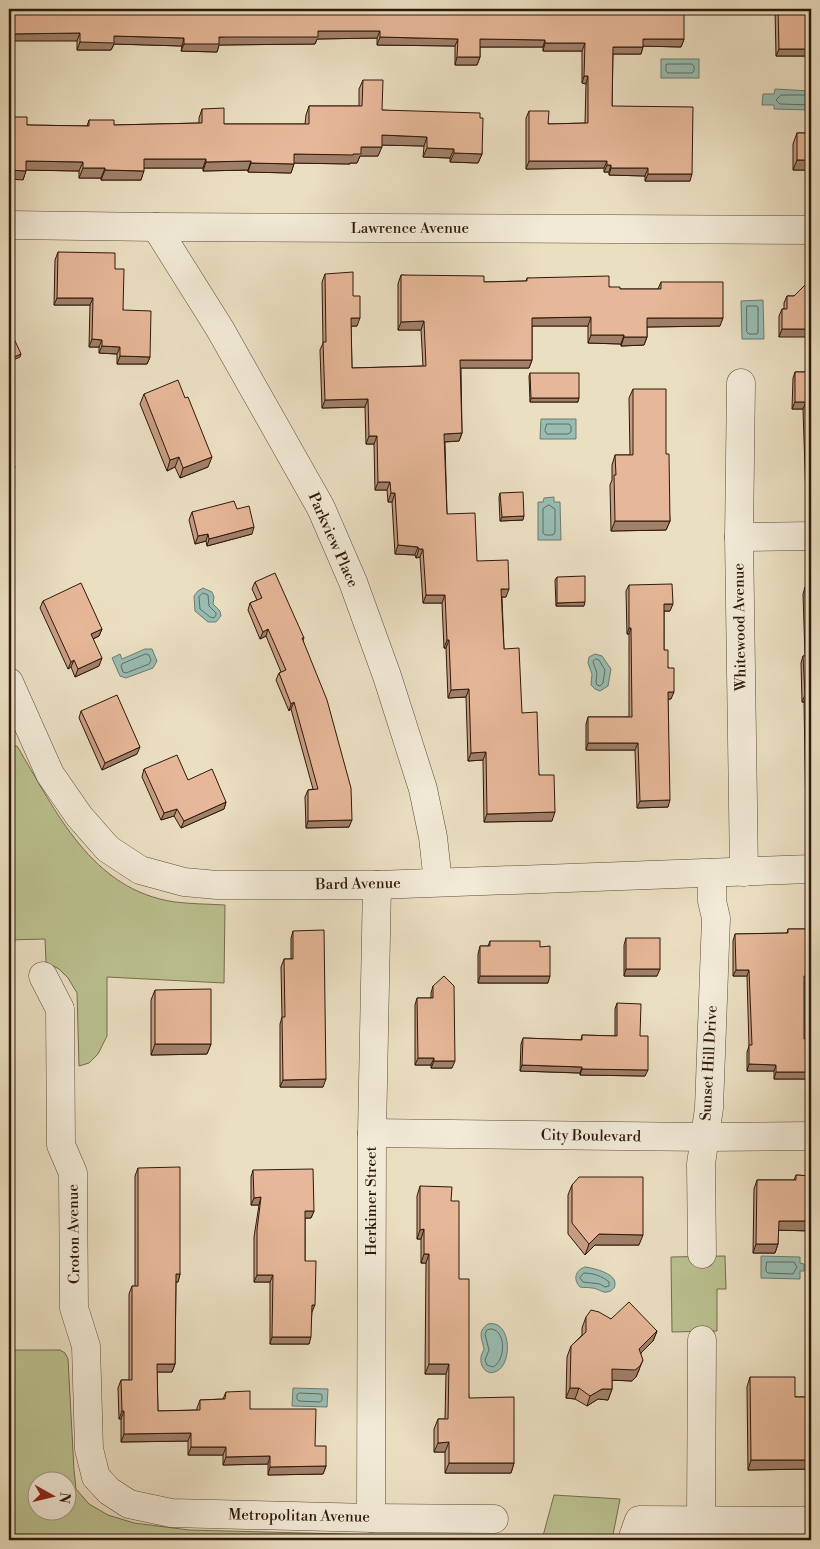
<svg xmlns="http://www.w3.org/2000/svg" width="820" height="1549" font-family="'Libre Bodoni',serif">
<style>
.green{fill:#bbc190;stroke:#756c4d;fill-rule:evenodd}
.water{fill:#98bdb3;stroke:#6e7b6f}
.lines{fill:none;stroke-linecap:round;stroke-linejoin:round}
.shore{stroke:#646a5e;stroke-width:1}
.minor-casing{stroke:#5e4a38;stroke-width:29}
.tertiary-casing{stroke:#5e4a38;stroke-width:29}
.minor{stroke:#f2ead7;stroke-width:28}
.tertiary{stroke:#f2ead7;stroke-width:28}
.wall{fill:#c69d83;stroke:#2f180a}
.shaded-wall{fill:#a1806a;stroke:#2f180a}
.building{fill:#e6b798;stroke:#2f180a}
.labels{text-anchor:middle;dominant-baseline:central;stroke-width:4;stroke-linejoin:round;paint-order:stroke}
.street-label{font-size:15px;fill:#2f180a;stroke:#f2ead7}
</style>
<rect width="100%" height="100%" fill="#ebdfc2"/>
<filter id="stains"><feTurbulence type="fractalNoise" baseFrequency=".004" numOctaves="4"/><feColorMatrix values="0 0 0 0 .2 0 0 0 0 .09 0 0 0 0 .02 0 0 0 .5 -.17"/></filter>
<radialGradient id="worn" r=".72"><stop offset=".6" stop-color="#630" stop-opacity="0"/><stop offset="1" stop-color="#630" stop-opacity=".3"/></radialGradient>
<g class="green">
<path d="M9,746h8c39,65 74,144 158,156 16,2 33,2 50,3l-1,78 -117,-6v59l-9,18 -9,9 -10,3 -2,-73 -9,-15 -9,-9 -13,-7 -1,-23 -36,1z"/>
<polygon points="725,1256 726,1289 717,1289 717,1331 672,1332 671,1257"/>
<path d="M9,1350h51l5,3 3,6 6,111 2,19 13,15 19,11 26,8 55,7 308,8 46,-2 11,-41 66,4 -8,41h-603zM38,1482h30v30h-30z"/>
</g>
<g class="water">
<rect x="661" y="59" width="38" height="19"/>
<polygon points="775,89 811,91 811,110 774,109 774,105 762,105 763,94 774,94"/>
<polygon points="763,300 764,339 742,339 741,301"/>
<polygon points="541,419 576,419 576,439 540,439"/>
<polygon points="554,497 554,502 560,502 561,540 538,540 538,502 543,502 544,498"/>
<polygon points="203,588 212,592 214,597 213,604 220,611 221,616 216,622 208,622 195,611 194,596 198,591"/>
<polygon points="145,649 152,649 157,661 153,668 126,678 120,676 112,658 120,654 122,659"/>
<polygon points="595,654 602,656 611,669 608,686 600,691 595,689 591,685 592,674 588,663 589,657"/>
<polygon points="761,1256 800,1257 800,1263 804,1264 804,1271 800,1271 800,1279 761,1278"/>
<path d="M585,1267c8,1 36,7 29,21 -2,2 -4,4 -7,4 -5,1 -10,-4 -15,-4 -5,-1 -7,0 -12,-1 -7,-7 -5,-17 5,-20z"/>
<path d="M488,1324c23,-5 25,39 9,47 -13,7 -21,-11 -13,-21 -1,-10 -8,-18 4,-26z"/>
<polygon points="293,1388 328,1389 327,1407 292,1406"/>
</g>
<g class="lines">
<g class="shore">
<polygon points="668,64 692,64 694,66 694,71 692,73 668,73 666,71 666,65"/>
<polyline points="811,95 781,95 776,100 780,104 811,105"/>
<polygon points="747,306 756,306 758,307 758,332 757,334 749,334 747,332"/>
<polygon points="547,424 569,424 571,426 571,432 568,434 547,434 545,431"/>
<polygon points="549,505 555,509 555,532 553,535 545,535 543,533 543,509"/>
<polygon points="203,593 208,595 209,606 216,613 216,615 214,618 210,617 200,609 199,597"/>
<polygon points="146,654 149,655 151,660 149,664 126,673 123,672 121,666 122,664"/>
<polygon points="596,659 599,660 605,670 603,683 600,686 597,685 596,682 597,673 593,662"/>
<polygon points="767,1262 794,1262 797,1267 793,1274 768,1273 766,1271"/>
<path d="M584,1273c9,0 18,3 25,9v4l-4,1 -5,-3 -17,-2 -3,-4z"/>
<path d="M492,1329c15,3 13,32 1,38l-6,-2 -2,-5 4,-10 -4,-16 2,-4z"/>
<polygon points="300,1393 321,1394 322,1395 322,1400 320,1402 299,1401 297,1399 297,1395"/>
</g>
<g class="minor-casing">
<g id="minor">
<polyline points="9,225 156,227 811,230"/>
<polyline points="156,227 220,329 321,508 353,582 387,676 423,789 433,837 438,882"/>
<polyline points="741,383 739,537 744,872"/>
<polyline points="739,537 811,536"/>
<polyline points="43,976 60,1009 61,1145 73,1173 74,1308 86,1346 89,1449 96,1477 109,1491 129,1504 171,1513 371,1518 494,1519"/>
<polyline points="372,1133 705,1137 811,1136"/>
<polyline points="702,1254 701,1164 709,1108 716,918 712,901 712,873"/>
<polyline points="371,1518 372,1133 377,885"/>
<polyline points="701,1520 702,1340"/>
<polyline points="632,1540 639,1520 811,1521"/>
</g>
</g>
<g class="tertiary-casing">
<polyline id="tertiary" points="9,682 50,774 79,816 108,849 140,870 184,882 217,885 377,885 811,869"/>
</g>
<use href="#minor" class="minor"/>
<use href="#tertiary" class="tertiary"/>
</g>
<g class="wall">
<polygon points="9,9 684,39 681,47 643,46 641,54 613,54 612,106 690,181 645,181 645,176 609,175 609,172 604,172 604,168 526,169 526,118 529,111 548,124 585,123 586,84 582,83 582,51 543,51 543,47 480,47 480,57 477,65 455,65 455,46 377,45 377,38 317,39 315,44 219,45 217,52 181,51 182,46 114,44 111,50 77,50 77,41"/>
<polygon points="775,9 811,9 811,56 776,56"/>
<polygon points="363,80 382,110 480,118 482,154 478,163 450,162 450,158 423,157 424,146 382,145 378,156 360,156 357,163 350,163 350,164 294,163 291,173 248,172 248,170 203,171 203,168 144,168 141,180 101,180 101,178 79,178 79,171 26,170 23,180 11,117 27,125 87,126 89,120 114,125 199,123 199,118 202,109 224,124 305,124 306,115 309,106 359,106 359,89"/>
<polygon points="797,133 811,133 811,170 793,170 793,144"/>
<polygon points="58,252 115,269 123,310 150,357 147,364 117,364 117,354 99,353 99,347 89,347 90,305 54,305 55,260"/>
<polygon points="325,274 353,296 357,326 351,326 352,368 423,366 421,330 398,330 398,284 401,275 484,282 526,281 527,278 609,287 620,289 658,289 661,282 720,326 647,327 647,337 644,345 621,346 621,344 588,343 588,326 532,326 532,360 529,368 461,368 462,433 459,441 445,442 447,514 477,561 506,597 502,597 504,649 522,713 552,821 484,822 483,760 468,761 466,697 448,698 446,648 444,648 442,603 423,603 420,557 416,558 415,555 395,554 392,502 388,502 387,490 375,490 374,444 366,444 365,407 322,408 320,350 323,343 322,282"/>
<polygon points="811,279 779,337 779,316 782,309 784,309 784,303 787,296 794,296"/>
<polygon points="795,372 811,372 811,499 806,499 803,409 792,409 793,378"/>
<polygon points="530,373 578,402 530,402 529,376"/>
<polygon points="633,389 666,454 670,521 666,530 611,531 610,485 612,480 612,465 615,455 630,455 629,398"/>
<polygon points="144,394 185,398 208,467 180,478 175,467 167,471 140,404"/>
<polygon points="500,493 523,520 500,521 499,497"/>
<polygon points="237,509 252,534 207,546 206,541 195,544 189,520 192,512"/>
<polygon points="557,577 584,606 556,606 555,580"/>
<polygon points="809,577 811,830 808,830 809,819 806,819 804,702 802,702 801,663 803,656 805,656 803,594 805,587 807,587 807,584"/>
<polygon points="255,582 304,638 303,640 349,827 306,828 305,797 308,790 313,789 291,709 289,711 276,680 279,673 281,672 266,636 260,639 248,610 250,603 257,600 252,589"/>
<polygon points="629,585 670,611 664,611 664,650 668,668 671,699 668,699 668,807 637,808 635,750 586,750 586,724 588,717 629,717 629,634 627,634 626,591"/>
<polygon points="43,601 102,629 99,636 93,639 99,666 75,677 71,667 68,669 40,608"/>
<polygon points="81,711 137,754 102,770 79,718"/>
<polygon points="144,769 226,802 224,809 181,828 174,816 161,820 142,777"/>
<polygon points="788,929 811,929 811,983 804,983 804,1039 811,1039 811,1079 774,1079 774,1071 747,1071 747,1052 749,1046 747,976 733,976 733,941 735,934 787,933"/>
<polygon points="293,931 323,1087 280,1087 280,1024 282,1017 281,967 284,959 291,959 291,938"/>
<polygon points="626,938 657,976 624,976 624,945"/>
<polygon points="490,941 548,983 478,983 478,954 480,946 488,946"/>
<polygon points="433,986 452,1068 431,1068 431,1065 415,1065 415,1005 417,998 431,998 431,993"/>
<polygon points="155,990 211,1044 207,1054 151,1055 151,1000"/>
<polygon points="617,1003 640,1036 645,1076 580,1075 580,1073 520,1071 521,1044 523,1038 581,1040 582,1035 615,1036 615,1009"/>
<polygon points="138,1168 180,1274 178,1282 176,1282 175,1364 172,1372 157,1372 158,1411 197,1410 197,1408 200,1400 223,1399 226,1392 250,1409 315,1446 326,1466 323,1474 268,1475 268,1464 223,1465 223,1455 188,1455 188,1441 121,1442 121,1419 119,1419 118,1388 121,1380 129,1380 129,1294 132,1286 135,1286 135,1176"/>
<polygon points="253,1170 314,1211 311,1218 305,1218 305,1261 312,1312 309,1344 270,1344 270,1282 254,1282 254,1237 259,1205 251,1205 251,1177"/>
<polygon points="796,1175 811,1176 811,1231 778,1230 778,1244 775,1253 753,1253 754,1189 757,1180 794,1180"/>
<polygon points="572,1185 639,1245 595,1245 585,1255 568,1234 568,1195"/>
<polygon points="420,1186 451,1201 469,1398 514,1463 511,1473 445,1473 445,1452 434,1452 434,1429 438,1419 445,1419 446,1374 425,1374 426,1263 421,1263 421,1239 417,1239 417,1196"/>
<polygon points="586,1317 611,1319 657,1331 653,1341 641,1353 639,1370 636,1377 632,1381 612,1380 612,1389 608,1400 598,1399 587,1406 575,1399 566,1398 567,1357 571,1346 582,1335 582,1328"/>
<polygon points="750,1377 795,1397 811,1397 811,1469 748,1470 747,1387"/>
</g>
<g class="shaded-wall">
<polygon points="318,31 380,31 377,38 317,39 315,44 219,45 217,52 181,51 184,44 219,37"/>
<polygon points="80,33 77,41 9,41 9,34"/>
<polygon points="114,36 184,38 182,46 114,44 111,50 77,50 80,42"/>
<polygon points="380,37 458,39 455,46 377,45"/>
<polygon points="480,39 545,40 543,47 477,47"/>
<polygon points="643,39 684,39 681,47 641,46"/>
<polygon points="545,43 585,43 582,51 543,51"/>
<polygon points="613,47 643,47 641,54 610,54"/>
<polygon points="779,49 811,49 811,56 776,56"/>
<polygon points="457,57 480,57 477,65 455,65"/>
<polygon points="584,76 588,76 586,84 582,83"/>
<polygon points="382,135 427,137 424,146 379,145"/>
<polygon points="361,147 382,147 378,156 360,156 357,163 350,163 350,164 291,163 294,154 353,154"/>
<polygon points="427,148 454,149 450,158 423,157"/>
<polygon points="454,153 482,154 478,163 450,162"/>
<polygon points="144,159 206,159 203,168 141,168"/>
<polygon points="797,160 811,160 811,170 793,170"/>
<polygon points="26,161 83,162 79,171 23,170"/>
<polygon points="251,161 248,170 203,171 206,162"/>
<polygon points="529,161 607,161 604,168 526,169"/>
<polygon points="251,163 294,164 291,173 248,172"/>
<polygon points="607,165 611,165 609,172 604,172"/>
<polygon points="83,168 105,168 101,178 79,178"/>
<polygon points="611,168 648,168 645,176 609,175"/>
<polygon points="9,170 26,171 23,180 9,179"/>
<polygon points="105,170 144,171 141,180 101,180"/>
<polygon points="648,174 692,174 690,181 645,181"/>
<polygon points="57,298 93,298 90,305 54,305"/>
<polygon points="591,317 588,326 529,326 532,318"/>
<polygon points="351,318 360,318 357,326 348,326"/>
<polygon points="647,318 723,318 720,326 644,327"/>
<polygon points="424,321 421,330 398,330 401,322"/>
<polygon points="782,329 811,329 811,337 779,337"/>
<polygon points="591,335 624,335 621,344 588,343"/>
<polygon points="624,337 647,337 644,345 621,346"/>
<polygon points="92,339 102,340 99,347 89,347"/>
<polygon points="102,346 120,347 117,354 99,353"/>
<polygon points="21,354 20,357 9,362 9,359"/>
<polygon points="120,356 150,357 147,364 117,364"/>
<polygon points="460,360 532,360 529,368 457,368"/>
<polygon points="531,398 579,398 578,402 530,402"/>
<polygon points="368,399 365,407 322,408 325,400"/>
<polygon points="795,402 806,402 803,409 792,409"/>
<polygon points="462,433 459,441 441,442 444,434"/>
<polygon points="369,436 377,436 374,444 366,444"/>
<polygon points="179,457 175,467 167,471 170,460"/>
<polygon points="212,457 208,467 180,478 183,468"/>
<polygon points="15,467 12,474 9,476 9,470"/>
<polygon points="378,482 390,482 387,490 375,490"/>
<polygon points="391,493 395,493 392,502 388,502"/>
<polygon points="808,493 811,493 811,499 806,499"/>
<polygon points="524,516 523,520 500,521 502,517"/>
<polygon points="615,521 670,521 666,530 611,531"/>
<polygon points="254,527 252,534 207,546 209,539"/>
<polygon points="208,534 206,541 195,544 198,536"/>
<polygon points="398,545 418,547 415,555 395,554"/>
<polygon points="419,549 423,549 420,557 416,558"/>
<polygon points="501,589 509,589 506,597 498,597"/>
<polygon points="426,595 445,595 442,603 423,603"/>
<polygon points="585,602 584,606 556,606 557,603"/>
<polygon points="664,604 673,604 670,611 662,611"/>
<polygon points="629,628 631,628 629,634 627,634"/>
<polygon points="102,629 99,636 88,641 91,634"/>
<polygon points="268,629 266,636 260,639 263,632"/>
<polygon points="447,640 449,640 446,648 444,648"/>
<polygon points="102,658 99,666 75,677 78,669"/>
<polygon points="74,660 71,667 68,669 71,662"/>
<polygon points="469,689 466,697 448,698 451,690"/>
<polygon points="668,692 674,692 671,699 665,699"/>
<polygon points="805,695 807,695 804,702 802,702"/>
<polygon points="294,702 291,709 289,711 291,704"/>
<polygon points="588,743 638,743 635,750 586,750"/>
<polygon points="140,747 137,754 102,770 105,763"/>
<polygon points="486,752 483,760 468,761 471,753"/>
<polygon points="670,800 668,807 637,808 640,801"/>
<polygon points="226,802 224,809 181,828 184,821"/>
<polygon points="177,809 174,816 161,820 164,813"/>
<polygon points="555,812 552,821 484,822 487,814"/>
<polygon points="809,812 811,812 809,819 806,819"/>
<polygon points="352,820 349,827 306,828 308,821"/>
<polygon points="811,824 811,830 808,830"/>
<polygon points="626,969 660,969 657,976 624,976"/>
<polygon points="736,970 749,970 747,976 733,976"/>
<polygon points="480,976 550,976 548,983 478,983"/>
<polygon points="804,976 811,976 811,983 802,983"/>
<polygon points="155,1044 211,1044 207,1054 151,1055"/>
<polygon points="418,1058 434,1058 431,1065 415,1065"/>
<polygon points="434,1061 455,1061 452,1068 431,1068"/>
<polygon points="749,1064 776,1065 774,1071 747,1071"/>
<polygon points="522,1065 582,1067 580,1073 520,1071"/>
<polygon points="582,1069 648,1070 645,1076 580,1075"/>
<polygon points="776,1072 811,1072 811,1079 774,1079"/>
<polygon points="326,1079 323,1087 280,1087 283,1080"/>
<polygon points="261,1197 259,1205 251,1205 254,1198"/>
<polygon points="305,1211 314,1211 311,1218 302,1218"/>
<polygon points="779,1221 811,1221 811,1231 775,1230"/>
<polygon points="424,1229 421,1239 417,1239 420,1230"/>
<polygon points="599,1234 643,1235 639,1245 595,1245 585,1255 589,1244"/>
<polygon points="756,1244 778,1244 775,1253 753,1253"/>
<polygon points="424,1254 429,1254 426,1263 421,1263"/>
<polygon points="176,1274 180,1274 178,1282 173,1282"/>
<polygon points="257,1275 273,1275 270,1282 254,1282"/>
<polygon points="312,1305 315,1305 312,1312 309,1312"/>
<polygon points="657,1331 653,1341 635,1359 639,1349"/>
<polygon points="272,1337 311,1337 309,1344 270,1344"/>
<polygon points="643,1360 636,1377 632,1381 608,1380 612,1369"/>
<polygon points="157,1364 175,1364 172,1372 154,1372"/>
<polygon points="429,1364 449,1364 446,1374 425,1374"/>
<polygon points="570,1388 579,1388 575,1399 566,1398"/>
<polygon points="602,1389 612,1389 608,1400 598,1399 587,1406 590,1396"/>
<polygon points="122,1411 124,1411 121,1419 119,1419"/>
<polygon points="191,1433 188,1441 121,1442 124,1434"/>
<polygon points="449,1442 445,1452 434,1452 438,1443"/>
<polygon points="191,1447 226,1447 223,1455 188,1455"/>
<polygon points="270,1456 268,1464 223,1465 226,1457"/>
<polygon points="751,1460 811,1460 811,1469 748,1470"/>
<polygon points="449,1463 514,1463 511,1473 445,1473"/>
<polygon points="326,1466 323,1474 268,1475 270,1467"/>
</g>
<g class="building">
<polygon points="9,9 684,9 684,39 643,39 643,47 613,47 612,106 693,107 692,174 648,174 648,168 611,168 611,165 607,165 607,161 529,161 529,111 549,111 548,124 588,123 588,76 584,76 585,43 545,43 545,40 480,39 480,57 457,57 458,39 380,37 380,31 318,31 318,37 219,37 219,44 184,44 184,38 114,36 114,43 80,42 80,33 9,34"/>
<polygon points="778,9 811,9 811,49 779,49"/>
<polygon points="363,80 383,80 382,110 480,113 480,118 483,118 482,154 454,153 454,149 427,148 427,137 382,135 382,147 361,147 361,154 353,154 353,155 294,154 294,164 251,163 251,161 206,162 206,159 144,159 144,171 105,170 105,168 83,168 83,162 26,161 26,171 9,170 9,111 11,111 11,117 27,117 27,125 89,126 89,120 114,120 114,125 202,123 202,109 224,108 224,124 309,124 309,106 362,106"/>
<rect x="797" y="133" width="14" height="27"/>
<polygon points="58,252 115,253 115,269 124,269 123,310 151,311 150,357 120,356 120,347 102,346 102,340 92,339 93,298 57,298"/>
<polygon points="353,272 353,296 360,296 360,318 351,318 352,368 426,366 424,321 401,322 401,275 484,276 484,282 527,281 527,278 609,276 609,287 620,287 620,289 661,289 661,282 723,282 723,318 647,318 647,337 624,337 624,335 591,335 591,317 532,318 532,360 460,360 462,433 444,434 447,514 475,513 477,561 508,560 509,589 501,589 504,649 519,648 522,713 537,712 539,775 554,775 555,812 487,814 486,752 471,753 469,689 451,690 449,640 447,640 445,595 426,595 423,549 419,549 418,547 398,545 395,493 391,493 390,482 378,482 377,436 369,436 368,399 325,400 323,342 326,342 325,274"/>
<polygon points="811,279 811,329 782,329 782,309 787,309 787,296 794,296"/>
<polygon points="9,330 10,330 21,354 9,359"/>
<polygon points="795,372 811,372 811,493 808,493 806,402 795,402"/>
<polygon points="530,373 579,373 579,398 531,398"/>
<polygon points="178,380 185,398 188,397 212,457 183,468 179,457 170,460 144,394"/>
<polygon points="633,389 666,389 666,454 669,454 670,521 615,521 614,475 616,475 615,455 633,455"/>
<polygon points="9,454 15,467 9,470"/>
<polygon points="523,492 524,516 502,517 500,493"/>
<polygon points="234,501 237,509 249,506 254,527 209,539 208,534 198,536 192,512"/>
<polygon points="275,573 304,638 302,638 327,700 351,788 352,820 308,821 308,790 318,789 294,702 291,704 279,673 286,670 268,629 263,632 250,603 262,598 255,582"/>
<polygon points="585,576 585,602 557,603 557,577"/>
<polygon points="809,577 811,577 811,824 811,812 809,812 807,695 805,695 803,656 807,656 805,587 809,587"/>
<polygon points="81,583 102,629 91,634 102,658 78,669 74,660 71,662 43,601"/>
<polygon points="672,584 673,604 664,604 664,650 668,650 668,668 674,668 674,692 668,692 670,800 640,801 638,743 588,743 588,717 632,717 631,628 629,628 629,585"/>
<polygon points="117,695 140,747 105,763 81,711"/>
<polygon points="177,755 188,780 212,769 226,802 184,821 177,809 164,813 144,769"/>
<polygon points="788,929 811,929 811,976 804,976 804,1039 811,1039 811,1072 776,1072 776,1065 749,1064 749,1045 752,1045 749,970 736,970 735,934 788,933"/>
<polygon points="324,930 326,1079 283,1080 282,1017 285,1017 284,959 293,959 293,931"/>
<rect x="626" y="938" width="34" height="31"/>
<polygon points="490,941 540,941 540,947 550,946 550,976 480,976 480,946 490,946"/>
<polygon points="444,976 454,986 455,1061 434,1061 434,1058 418,1058 417,998 433,998 433,986"/>
<polygon points="211,989 211,1044 155,1044 155,990"/>
<polygon points="617,1003 641,1004 640,1036 648,1036 648,1070 582,1069 582,1067 522,1065 523,1038 582,1040 582,1035 617,1036"/>
<polygon points="9,1135 10,1199 9,1199"/>
<polygon points="180,1167 180,1274 176,1274 175,1364 157,1364 158,1411 200,1410 200,1400 225,1399 226,1392 250,1391 250,1409 316,1409 315,1446 326,1446 326,1466 270,1467 270,1456 226,1457 226,1447 191,1447 191,1433 124,1434 124,1411 122,1411 121,1380 132,1380 132,1286 138,1286 138,1168"/>
<polygon points="313,1169 314,1211 305,1211 305,1261 316,1261 315,1305 312,1305 311,1337 272,1337 273,1275 257,1275 257,1230 261,1197 254,1198 253,1170"/>
<polygon points="796,1175 811,1176 811,1221 779,1221 778,1244 756,1244 757,1180 796,1180"/>
<polygon points="579,1177 643,1177 643,1235 599,1234 589,1244 572,1223 572,1185"/>
<polygon points="420,1186 452,1187 451,1201 459,1201 459,1279 469,1279 469,1398 514,1397 514,1463 449,1463 449,1442 438,1443 438,1419 448,1419 449,1364 429,1364 429,1254 424,1254 424,1229 420,1230"/>
<polygon points="629,1302 657,1331 639,1349 643,1360 640,1366 635,1370 612,1369 612,1389 602,1389 590,1396 579,1388 570,1388 571,1346 586,1332 586,1317 591,1310 599,1312 611,1319"/>
<polygon points="750,1377 795,1377 795,1397 811,1397 811,1460 751,1460"/>
</g>
<g class="labels">
<g class="street-label">
<text x="410" y="228">Lawrence Avenue</text>
<text transform="translate(333 540) rotate(66)">Parkview Place</text>
<text transform="translate(740 627) rotate(-91)">Whitewood Avenue</text>
<text transform="translate(358 884) rotate(-1)">Bard Avenue</text>
<text transform="translate(709 1063) rotate(-87)">Sunset Hill Drive</text>
<text transform="translate(591 1136) rotate(1)">City Boulevard</text>
<text transform="translate(371 1201) rotate(-90)">Herkimer Street</text>
<text transform="translate(74 1234) rotate(-91)">Croton Avenue</text>
<text transform="translate(299 1516) rotate(1)">Metropolitan Avenue</text>
</g>
</g>
<rect width="820" height="1549" fill="none" stroke="#ebdfc2" stroke-width="30"/>
<rect x="10" y="10" width="800" height="1529" fill="none" stroke="#2f180a" stroke-width="2.5"/>
<rect x="15" y="15" width="790" height="1519" fill="none" stroke="#2f180a"/>
<g transform="translate(52 1496) rotate(98)"><circle r="24" fill="#f2ead7" stroke="#a49685"/>
<path d="M0-4L9 19L0 12L-9 19Z" fill="#8f2418"/>
<text y="-8" font-size="14" font-weight="bold" text-anchor="middle" fill="#2f180a">N</text>
</g>
<rect width="100%" height="100%" filter="url(#stains)"/>
<rect width="100%" height="100%" fill="url(#worn)"/>
</svg>
